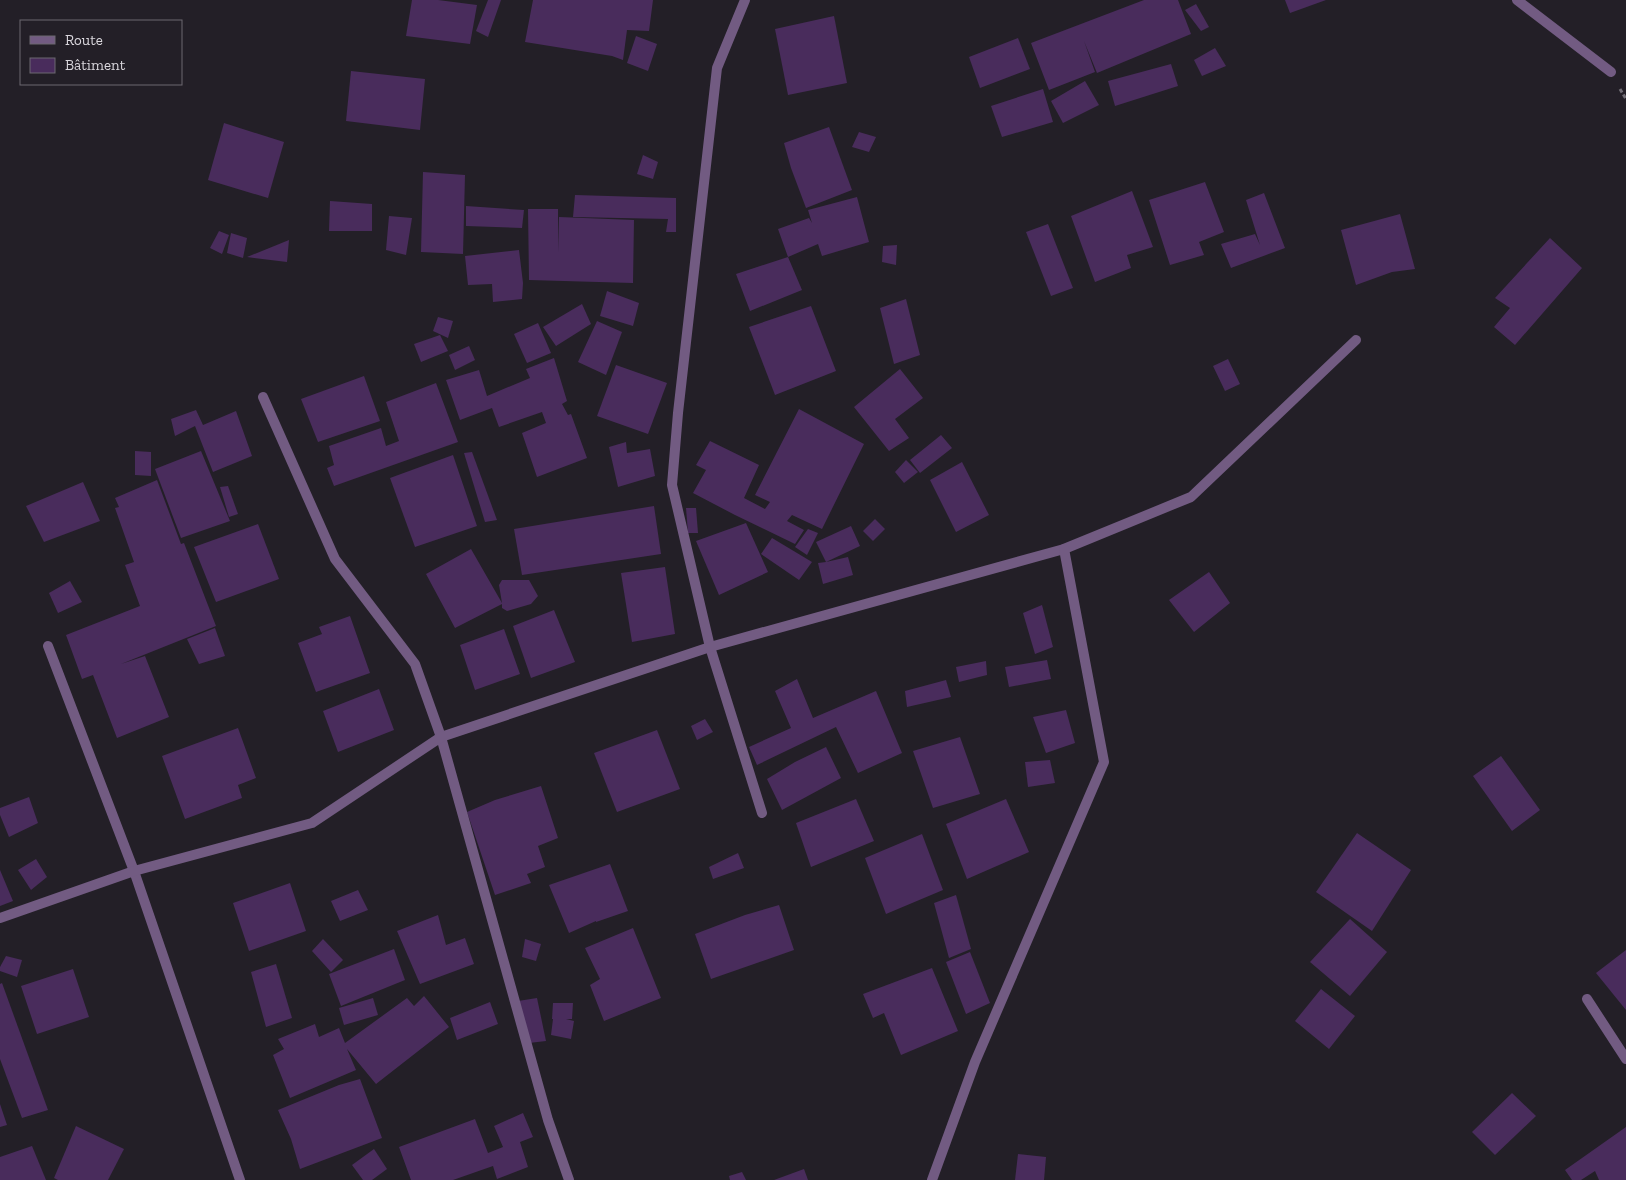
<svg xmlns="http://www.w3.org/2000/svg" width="1626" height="1180" font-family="'Zilla Slab',serif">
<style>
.building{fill:#492c5c}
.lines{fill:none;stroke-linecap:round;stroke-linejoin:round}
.path{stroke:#716d75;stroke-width:3;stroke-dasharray:4 2.5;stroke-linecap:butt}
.minor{stroke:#725b82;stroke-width:10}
</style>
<rect width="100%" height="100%" fill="#231f27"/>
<g class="building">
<polygon points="412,0 438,0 477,5 470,44 406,36"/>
<polygon points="488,0 501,0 488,37 476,31"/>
<polygon points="533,0 653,0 649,31 627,30 623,60 612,56 525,42"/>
<polygon points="1144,0 1178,0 1191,34 1097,73 1084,41 1095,72 1049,90 1031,43"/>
<polygon points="1285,0 1326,0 1290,13"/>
<polygon points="1196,4 1209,27 1201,31 1185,10"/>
<polygon points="834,16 847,83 788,95 775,29"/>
<polygon points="636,36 657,44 648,71 627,63"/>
<polygon points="1018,38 1030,69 980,88 969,57"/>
<polygon points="1215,48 1226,66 1202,76 1194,60"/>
<polygon points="1171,64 1178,86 1115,106 1108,81"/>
<polygon points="351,71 425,79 420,130 346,121"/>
<polygon points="1085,81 1099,105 1063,123 1051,101"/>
<polygon points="1043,89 1053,122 1002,137 991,106"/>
<polygon points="224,123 284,142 268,198 208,180"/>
<polygon points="829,127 852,190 806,208 791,168 784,143"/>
<polygon points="859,132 876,137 869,152 852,147"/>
<polygon points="643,155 658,162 653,179 637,174"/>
<polygon points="423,172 465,175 463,254 421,252"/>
<polygon points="1205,182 1224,232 1199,242 1204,255 1170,265 1149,200"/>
<polygon points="1132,191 1153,247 1127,255 1131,268 1095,282 1071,216"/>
<polygon points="1264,193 1285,248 1231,268 1221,244 1255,234 1260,245 1246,200"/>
<polygon points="575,195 676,198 676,232 666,232 668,219 573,217"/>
<polygon points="857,197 869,242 822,256 818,244 788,257 778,229 809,218 812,223 808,210"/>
<polygon points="330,201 372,204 372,231 329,231"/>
<polygon points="466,206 524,210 522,228 466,226"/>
<polygon points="528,209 558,209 558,252 559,217 634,220 633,283 529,280"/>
<polygon points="1400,214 1415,269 1392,272 1356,285 1341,230"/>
<polygon points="389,216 412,218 406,255 386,250"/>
<polygon points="1048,224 1073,288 1051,296 1026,232"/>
<polygon points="219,231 229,235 222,254 210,248"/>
<polygon points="231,233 247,238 243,258 227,253"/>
<polygon points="1550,238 1582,268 1515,345 1494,327 1510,308 1495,298"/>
<polygon points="289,240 287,262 247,257"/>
<polygon points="897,245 896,265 882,262 883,246"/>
<polygon points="519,250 523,283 522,299 493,302 492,284 468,285 465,256"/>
<polygon points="788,257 802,290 750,311 736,274"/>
<polygon points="607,291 639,303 633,326 600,316"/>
<polygon points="906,299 920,355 894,364 880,308"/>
<polygon points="582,304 591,324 556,346 543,327"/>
<polygon points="811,306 836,371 775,395 749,327"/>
<polygon points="438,317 453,321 448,338 433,331"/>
<polygon points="597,321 622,332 606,375 578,362"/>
<polygon points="538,323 551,353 527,363 514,334"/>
<polygon points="440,335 448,351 421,362 414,344"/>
<polygon points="469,346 475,360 455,370 449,355"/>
<polygon points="554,358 567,401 562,404 568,415 571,414 587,458 537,477 522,433 546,423 542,412 499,427 492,408 460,420 446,380 479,370 487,396 530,378 526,369"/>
<polygon points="1228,359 1240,384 1225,391 1213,366"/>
<polygon points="616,365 667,383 648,434 597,416"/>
<polygon points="900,369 923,398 895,419 909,438 889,451 854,407"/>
<polygon points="364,376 380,421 318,442 301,399"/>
<polygon points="436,383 458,442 334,486 327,468 334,465 329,446 381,428 386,446 399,441 386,402"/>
<polygon points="799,409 864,444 822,529 792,515 787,521 804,530 795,544 735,515 693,493 706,470 696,465 710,441 759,465 744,498 765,509 770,502 755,495"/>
<polygon points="196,410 203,425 236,411 252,456 213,472 195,426 175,436 171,419"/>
<polygon points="941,435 952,448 920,473 910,460"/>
<polygon points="626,442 627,453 650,449 655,476 618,487 609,447"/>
<polygon points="135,451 151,452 151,476 135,475"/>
<polygon points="201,451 230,521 181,538 155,469"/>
<polygon points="472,452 497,520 485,522 464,453"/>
<polygon points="453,455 477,526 415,547 390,478"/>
<polygon points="906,460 918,472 904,483 895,472"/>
<polygon points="962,462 989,515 956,532 930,480"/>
<polygon points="157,480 181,544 184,543 216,626 121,664 145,656 169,717 117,738 93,675 82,679 66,635 140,606 125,565 134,562 115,508 119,507 115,498"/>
<polygon points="83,482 100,521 44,542 26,506"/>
<polygon points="228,486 238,514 229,517 220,487"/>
<polygon points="654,506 661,554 522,575 514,529"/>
<polygon points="686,508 696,508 698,533 688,533"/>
<polygon points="875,519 885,529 873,541 863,531"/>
<polygon points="746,523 768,572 719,595 696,541"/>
<polygon points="258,524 279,579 216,602 194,547"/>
<polygon points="851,526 860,546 826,562 848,557 853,575 823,584 818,563 826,562 816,542"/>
<polygon points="808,529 818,533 807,555 795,547"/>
<polygon points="772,538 812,562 799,580 761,554"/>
<polygon points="471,549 502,603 499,585 502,580 529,580 538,596 531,604 507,611 502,608 502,604 455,628 426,574"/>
<polygon points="665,567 675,634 632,642 621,573"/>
<polygon points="1209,572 1230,603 1194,632 1169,600"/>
<polygon points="70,581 82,602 58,613 49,593"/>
<polygon points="1042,605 1053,647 1035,654 1023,613"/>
<polygon points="554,610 575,662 531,678 513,626"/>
<polygon points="350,616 370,673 316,692 298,643 322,634 319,627"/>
<polygon points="215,628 225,656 199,664 187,639"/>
<polygon points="504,629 520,674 475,690 460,645"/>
<polygon points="1047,660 1051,679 1009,687 1005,667"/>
<polygon points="986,661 987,675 959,682 956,667"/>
<polygon points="797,679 813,718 876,691 902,753 858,773 836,727 757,765 749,747 791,728 775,691"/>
<polygon points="946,680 951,697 907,707 905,691"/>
<polygon points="379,689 394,730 338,752 323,711"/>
<polygon points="1066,710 1075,743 1046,753 1033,717"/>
<polygon points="705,719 713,732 697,740 691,726"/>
<polygon points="238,728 256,778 238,785 242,798 185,819 162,756"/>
<polygon points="657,730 680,789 617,812 594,753"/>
<polygon points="960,737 980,794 933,808 913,751"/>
<polygon points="826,747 841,778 782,810 767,779 795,762"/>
<polygon points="1501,756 1540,810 1512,831 1473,776"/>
<polygon points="1050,760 1055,783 1028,787 1025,762"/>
<polygon points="541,786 558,838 538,846 545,867 527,874 531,883 495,895 467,812 495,800"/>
<polygon points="29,797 38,823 9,837 0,815 0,808"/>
<polygon points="856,799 874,841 811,867 796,823"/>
<polygon points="1006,799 1029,852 967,879 946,824"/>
<polygon points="1357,833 1411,870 1372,931 1316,892"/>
<polygon points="922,834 943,890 886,914 865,858"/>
<polygon points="738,853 744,868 713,879 709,867"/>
<polygon points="36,859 47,877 31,890 18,870"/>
<polygon points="610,864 628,911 596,922 596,921 569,933 549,885"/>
<polygon points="0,870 13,901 0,906"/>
<polygon points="290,883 306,931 249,951 233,903"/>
<polygon points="358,890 368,910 340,921 331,901"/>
<polygon points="956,895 971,949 949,958 934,903"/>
<polygon points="779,905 794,950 711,979 695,934 745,915"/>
<polygon points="438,915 446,945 465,938 474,964 420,984 397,931"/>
<polygon points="1350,919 1387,952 1350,996 1310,962"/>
<polygon points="633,928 661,998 604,1021 590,985 600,979 585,948"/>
<polygon points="323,939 343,960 331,972 312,951"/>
<polygon points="525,939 541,944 536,961 522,957"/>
<polygon points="394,949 405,980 341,1006 329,974"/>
<polygon points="1626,950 1626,1010 1596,973"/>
<polygon points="970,952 990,1003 966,1014 946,962"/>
<polygon points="6,956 22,960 17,977 0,971 0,967"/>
<polygon points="276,964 292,1018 266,1027 251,972"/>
<polygon points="932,968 958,1031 901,1055 884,1013 873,1018 863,994"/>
<polygon points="73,969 89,1017 37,1034 21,986"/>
<polygon points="2,983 48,1110 22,1118 0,1059 0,984"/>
<polygon points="1321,989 1355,1016 1329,1049 1295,1021"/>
<polygon points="424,996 449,1027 376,1084 347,1049 356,1070 290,1098 273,1055 284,1049 278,1039 315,1024 319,1037 339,1028 345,1043 407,998 414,1006"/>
<polygon points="373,998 378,1015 344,1025 339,1008"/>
<polygon points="537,998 546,1041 529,1043 518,1001"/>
<polygon points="490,1002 498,1024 457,1040 450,1018"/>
<polygon points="553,1003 573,1003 572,1019 566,1019 574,1021 571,1039 551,1035 553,1019 552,1019"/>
<polygon points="360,1079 382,1138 300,1169 291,1139 278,1110 339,1085"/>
<polygon points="1512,1093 1536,1116 1495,1155 1472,1132"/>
<polygon points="0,1104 7,1125 0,1127"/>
<polygon points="523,1113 533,1137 520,1142 528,1167 497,1179 493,1166 453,1180 411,1180 399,1147 475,1119 488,1153 503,1147 494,1126"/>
<polygon points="76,1126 124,1149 108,1180 58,1180 54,1178"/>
<polygon points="1626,1127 1626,1180 1599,1180 1595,1171 1581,1180 1572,1180 1565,1170"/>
<polygon points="32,1146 46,1180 0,1180 0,1157"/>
<polygon points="374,1149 387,1169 372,1180 363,1180 352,1165"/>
<polygon points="1018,1154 1046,1157 1044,1180 1015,1180"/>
<polygon points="804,1169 808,1180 774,1180"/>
<polygon points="742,1172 746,1180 730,1180 729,1176"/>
</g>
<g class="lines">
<polyline class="path" points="1620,89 1626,99"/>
<g class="minor">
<polyline points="745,0 717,68 678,413 672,485 710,647 762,813"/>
<polyline points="1517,0 1611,72"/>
<polyline points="263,397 335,559 415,664 441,737 548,1120 569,1180"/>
<polyline points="48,646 134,871 240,1180"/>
<polyline points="0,918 134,871 312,823 441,737 710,647 1064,549 1191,497 1356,340"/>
<polyline points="1587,999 1626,1059"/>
<polyline points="932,1180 975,1062 1104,762 1064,549"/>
</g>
</g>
<rect x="20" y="20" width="162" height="65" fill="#231f27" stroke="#6c6970"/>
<rect x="30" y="36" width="25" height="8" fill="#725b82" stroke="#6c6970"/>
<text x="65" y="45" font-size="15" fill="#dad7dd">Route</text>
<rect x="30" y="58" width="25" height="15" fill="#492c5c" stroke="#6c6970"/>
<text x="65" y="70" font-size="15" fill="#dad7dd">Bâtiment</text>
</svg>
